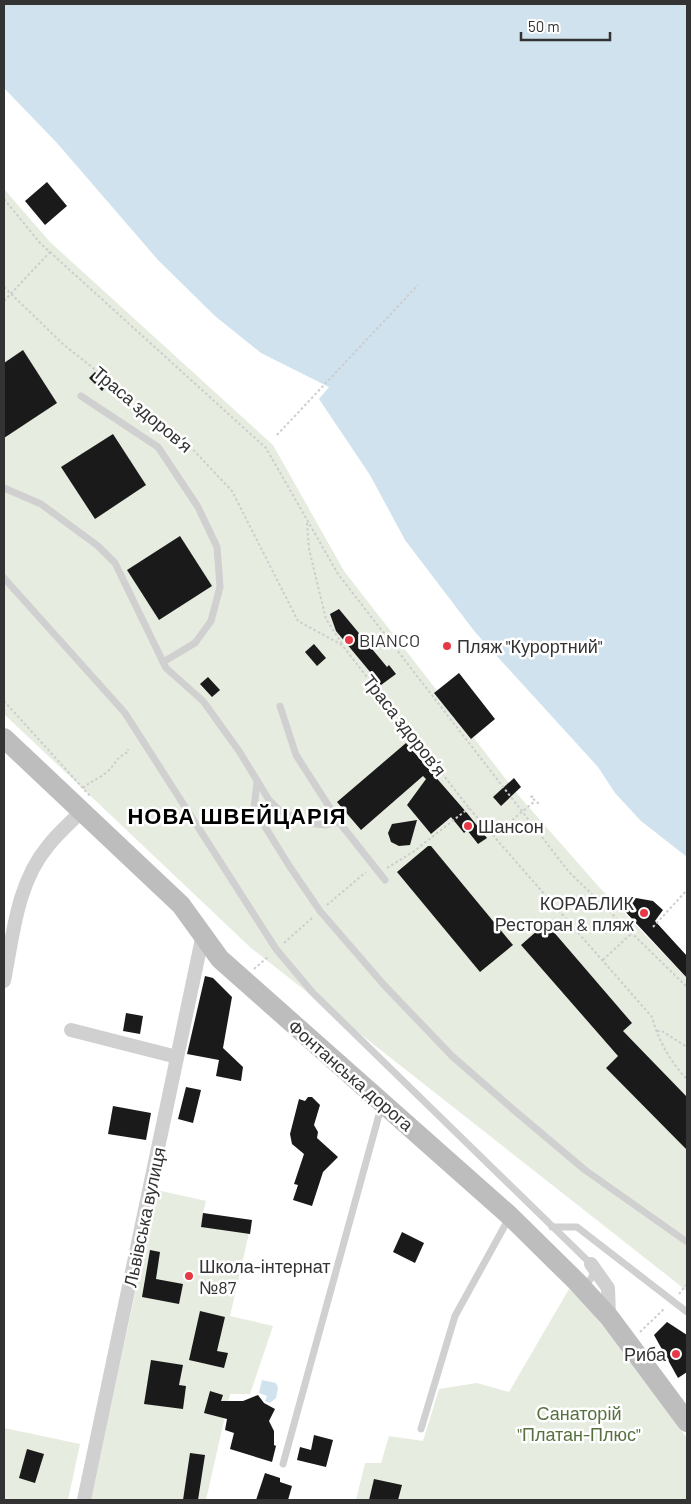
<svg xmlns="http://www.w3.org/2000/svg" width="691" height="1504" font-family="Barlow,sans-serif">
<style>
.green{fill:#e6ecdf}
.water{fill:#cfe2ee}
.building{fill:#1a1a1a}
.lines{fill:none;stroke-linecap:round;stroke-linejoin:round}
.path{stroke:#cdcdcd;stroke-width:2;stroke-dasharray:2.5 2.5;stroke-linecap:butt}
.service{stroke:#d0d0d0;stroke-width:7}
.minor{stroke:#d0d0d0;stroke-width:14}
.secondary{stroke:#bdbdbd;stroke-width:20}
.poi-dot{fill:#e63946;stroke:#fff;stroke-width:2}
.labels{text-anchor:middle;dominant-baseline:central;stroke-width:5;stroke-linejoin:round;paint-order:stroke}
.street-label{font-size:18px;fill:#333;stroke:#fff}
.poi-label{font-size:18px;fill:#333;stroke:#fff;text-anchor:start}
.park-label{font-size:18px;fill:#56703f;stroke:#fff}
.district-label{font-size:22px;font-weight:bold;letter-spacing:1px;fill:#000;stroke:#fff}
</style>
<rect width="100%" height="100%" fill="#fff"/>
<g class="green">
<polygon points="4,189 50,242 273,445 344,571 519,796 599,887 687,978 687,1291 251,948 4,714"/>
<polygon points="157,1190 206,1201 203,1213 252,1220 230,1316 273,1326 250,1394 230,1394 206,1500 91,1500"/>
<polygon points="569,1289 584,1301 687,1438 687,1500 356,1500 365,1463 381,1463 389,1436 423,1441 439,1389 477,1383 509,1392"/>
<polygon points="4,1428 80,1444 68,1500 4,1500"/>
</g>
<g class="water">
<polygon points="4,4 687,4 687,857 641,821 615,793 598,767 475,632 405,540 370,475 319,399 329,387 261,353 215,316 158,260 57,143 4,88"/>
<polygon points="262,1380 276,1383 278,1388 276,1398 270,1403 265,1401 267,1396 259,1393"/>
</g>
<g class="building">
<polygon points="47,182 67,206 45,225 25,201"/>
<polygon points="23,350 57,403 4,438 4,363"/>
<polygon points="95,372 108,384 102,391 89,378"/>
<polygon points="113,434 146,485 95,519 61,467"/>
<polygon points="180,536 212,586 159,620 127,570"/>
<polygon points="339,609 387,667 389,665 396,674 381,685 336,631 330,614"/>
<polygon points="314,644 326,658 317,666 305,652"/>
<polygon points="459,673 495,719 471,739 434,693"/>
<polygon points="208,677 220,690 212,697 200,684"/>
<polygon points="406,743 467,813 487,838 478,844 467,830 464,833 451,817 431,834 407,805 426,779 423,776 361,830 337,802"/>
<polygon points="514,778 521,787 501,806 493,797"/>
<polygon points="417,820 410,845 399,846 391,842 388,833 392,824"/>
<polygon points="428,846 431,846 513,945 480,972 397,872"/>
<polygon points="636,898 653,901 663,910 655,921 687,956 687,978 621,907 630,900"/>
<polygon points="546,923 632,1023 623,1031 687,1097 687,1150 606,1068 618,1056 521,945"/>
<polygon points="205,976 213,978 232,997 223,1048 243,1067 241,1081 216,1076 219,1060 187,1054"/>
<polygon points="126,1013 143,1016 140,1034 123,1031"/>
<polygon points="186,1087 201,1090 193,1123 178,1119"/>
<polygon points="308,1097 312,1097 320,1105 314,1125 318,1132 317,1138 338,1157 323,1172 312,1206 293,1200 298,1185 294,1184 304,1154 292,1144 290,1134 299,1099 305,1101"/>
<polygon points="113,1106 151,1113 146,1140 108,1134"/>
<polygon points="203,1213 252,1220 250,1234 201,1227"/>
<polygon points="402,1232 424,1243 415,1263 393,1252"/>
<polygon points="150,1250 160,1252 156,1279 183,1284 179,1304 142,1297"/>
<polygon points="200,1311 225,1317 217,1351 228,1353 224,1368 189,1360"/>
<polygon points="667,1322 687,1335 687,1372 678,1378 654,1335"/>
<polygon points="151,1360 183,1365 179,1385 186,1386 183,1409 144,1404"/>
<polygon points="210,1391 223,1395 221,1401 243,1401 258,1395 264,1403 275,1409 269,1421 274,1431 274,1445 276,1446 272,1462 230,1449 234,1433 225,1430 227,1419 204,1413"/>
<polygon points="314,1435 333,1440 326,1467 297,1460 300,1447 311,1450"/>
<polygon points="27,1449 44,1454 35,1483 19,1478"/>
<polygon points="190,1453 205,1455 198,1500 183,1500"/>
<polygon points="265,1473 280,1478 280,1482 292,1486 288,1500 256,1500"/>
<polygon points="374,1479 402,1485 398,1500 369,1500"/>
</g>
<g class="lines">
<g class="path">
<polyline points="4,199 40,243 266,448 338,574 569,872 687,987"/>
<path d="M4,287l60,58 119,94 49,52 66,130 44,24 127,163 183,209c6,23 19,46 35,62"/>
<polyline points="4,301 50,252"/>
<polyline points="277,435 418,285"/>
<polyline points="307,523 309,549 326,619 342,644"/>
<polyline points="4,701 90,796"/>
<path d="M83,788c8,-7 17,-10 24,-16 9,-8 8,-14 21,-20v-3"/>
<polyline points="533,796 531,797 539,804"/>
<polyline points="493,836 535,801"/>
<polyline points="387,868 413,852 469,808"/>
<polyline points="327,905 366,872"/>
<polyline points="653,927 687,890"/>
<polyline points="284,943 312,918"/>
<polyline points="603,960 632,933"/>
<polyline points="254,969 269,956"/>
<polyline points="657,1031 662,1031 687,1047"/>
<polyline points="679,1294 687,1284"/>
<polyline points="640,1332 665,1308"/>
</g>
<g class="service">
<polyline points="81,396 158,447 198,507 217,547 220,587 211,621 195,643 163,662"/>
<polyline points="4,488 41,504 98,546 115,563 166,668 203,701 239,751 269,800 280,811 308,823 325,825 339,822 385,880"/>
<path d="M4,578l121,135 151,236 37,44 278,271c3,8 3,11 -2,17l-8,1"/>
<polyline points="280,706 296,755 339,822"/>
<polyline points="257,782 254,809 290,867 320,911 384,985 452,1056 515,1111 585,1170 687,1242"/>
<polyline points="552,1227 577,1227 687,1312"/>
<polyline points="421,1429 455,1316 509,1218"/>
<polyline points="283,1464 382,1104"/>
</g>
<g class="minor">
<path d="M4,981c9,-46 13,-98 44,-135 10,-13 23,-24 35,-36"/>
<polyline points="71,1030 177,1057"/>
<polyline points="591,1264 608,1288 609,1317"/>
<polyline points="84,1500 203,934"/>
</g>
<polyline class="secondary" points="4,738 181,905 220,959 510,1216 577,1282 609,1317 687,1422"/>
</g>
<g class="poi-dot">
<circle cx="349" cy="640" r="5"/>
<circle cx="447" cy="646" r="5"/>
<circle cx="468" cy="826" r="5"/>
<circle cx="644" cy="913" r="5"/>
<circle cx="189" cy="1276" r="5"/>
<circle cx="676" cy="1354" r="5"/>
</g>
<g class="labels">
<g class="street-label">
<text transform="translate(143 409) rotate(40)">Траса здоров’я</text>
<text transform="translate(405 725) rotate(52)">Траса здоров’я</text>
<text transform="translate(351 1075) rotate(41)">Фонтанська дорога</text>
<text transform="translate(144 1217) rotate(-78)">Львівська вулиця</text>
</g>
<g class="poi-label">
<text x="359" y="640">BIANCO</text>
<text x="457" y="646">Пляж "Курортний"</text>
<text x="478" y="826">Шансон</text>
<text x="634" y="903" text-anchor="end">КОРАБЛИК<tspan x="634" dy="21">Ресторан &amp; пляж</tspan></text>
<text x="199" y="1266">Школа-інтернат<tspan x="199" dy="21">№87</tspan></text>
<text x="666" y="1354" text-anchor="end">Риба</text>
</g>
<g class="park-label">
<text x="579" y="1413">Санаторій<tspan x="579" dy="21">"Платан-Плюс"</tspan></text>
</g>
<g class="district-label">
<text x="237" y="815">НОВА ШВЕЙЦАРІЯ</text>
</g>
</g>
<rect width="691" height="1504" fill="none" stroke="#333333" stroke-width="10"/>
<path d="M521 32v8h89v-8" fill="none" stroke="#333333" stroke-width="2.5"/>
<text x="528" y="32" font-size="15" fill="#333333" stroke="#ffffff" stroke-width="4" paint-order="stroke">50 m</text>
</svg>
